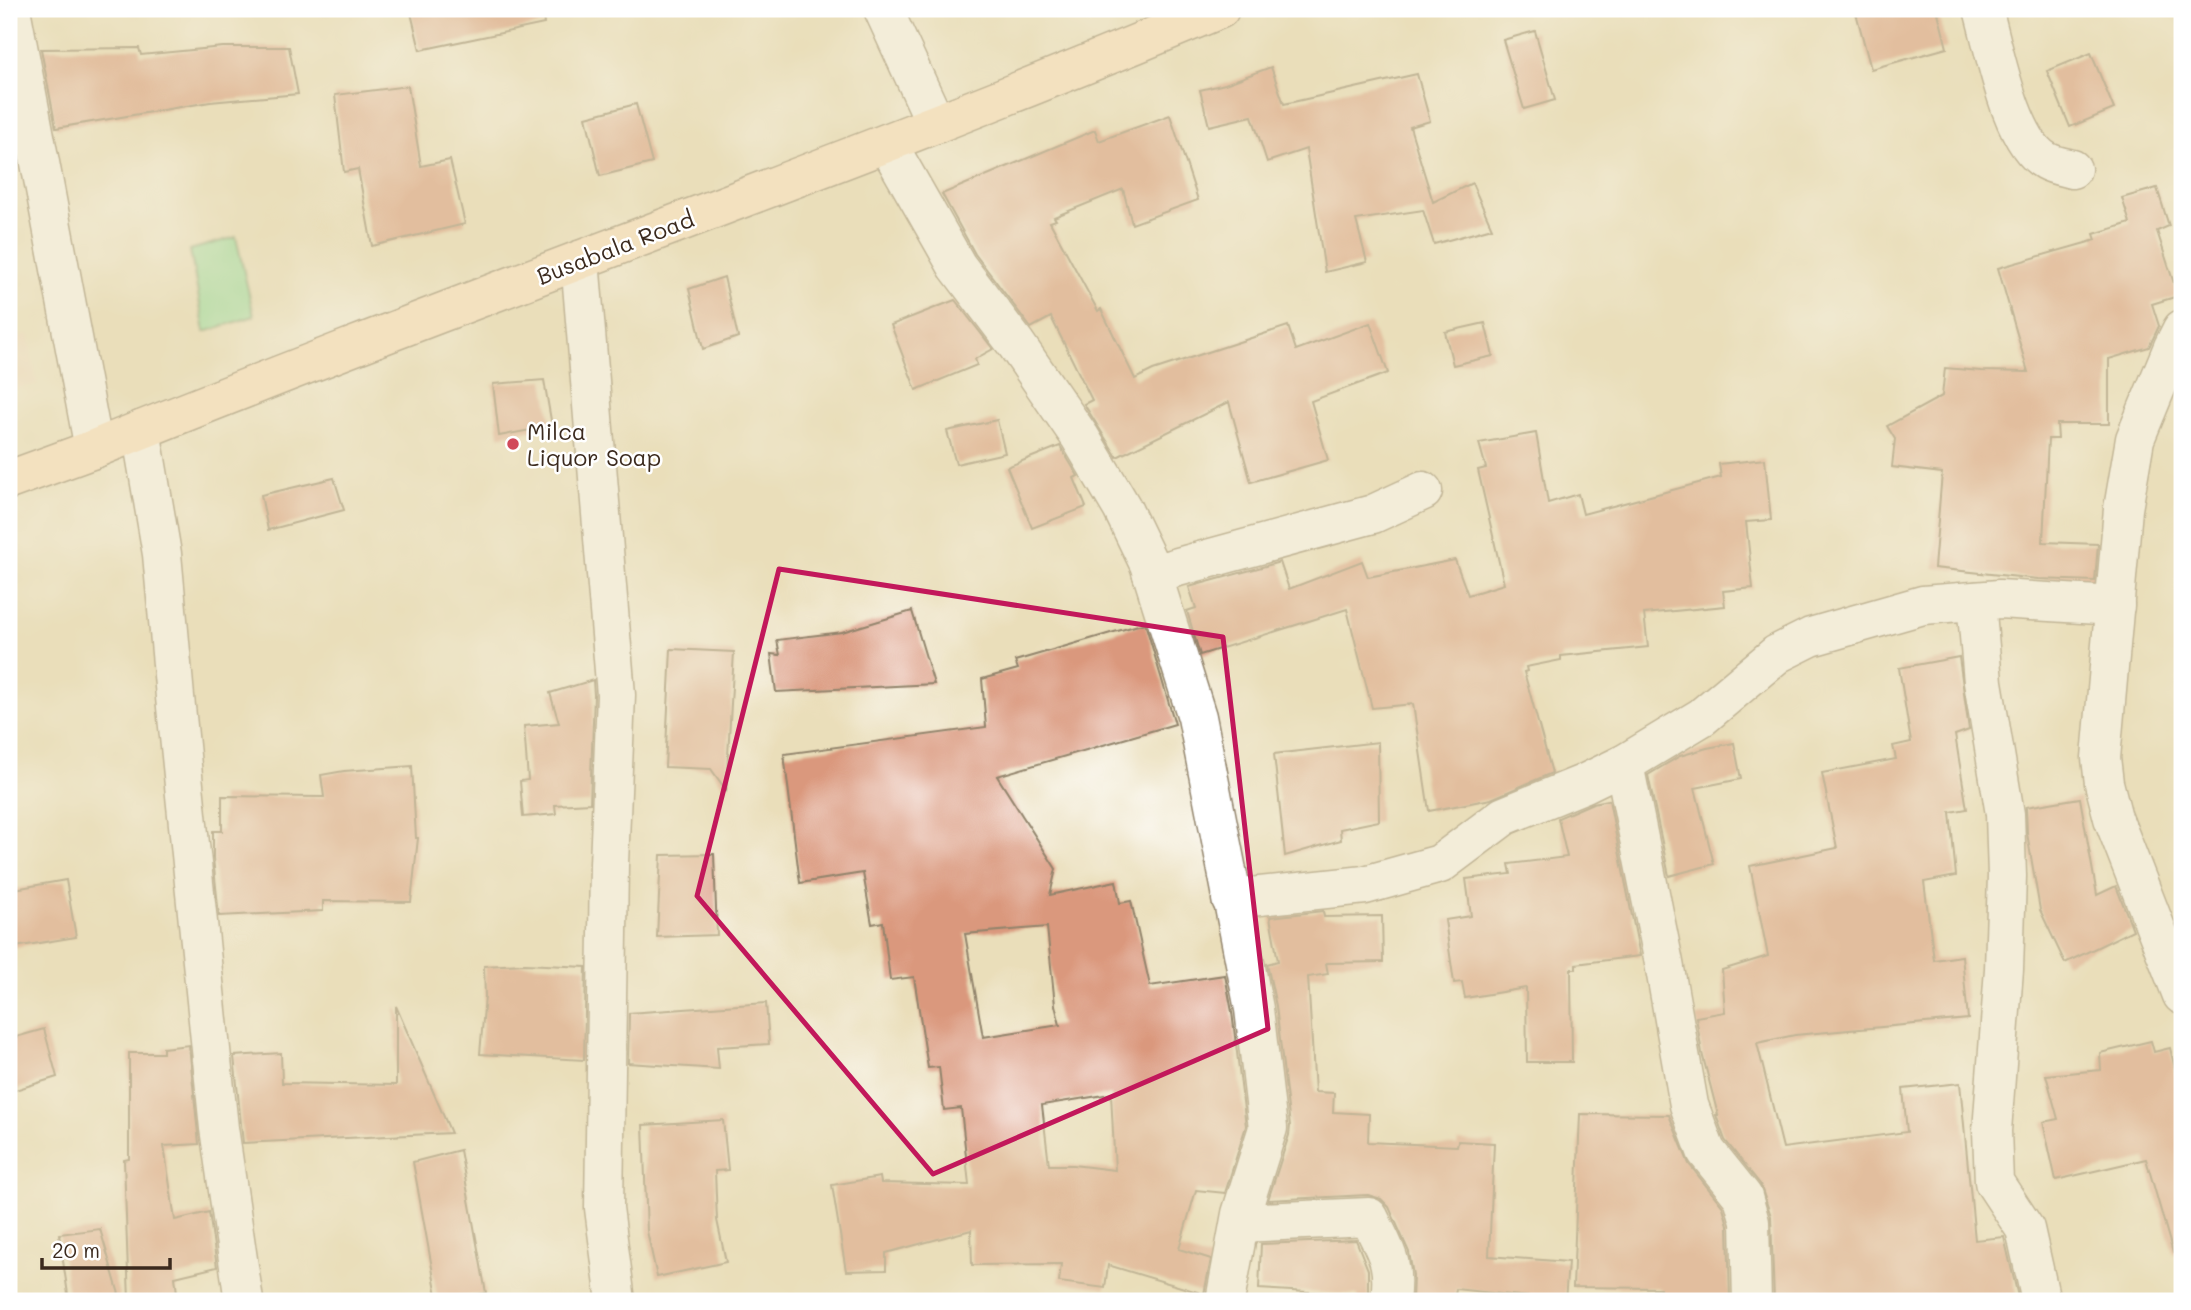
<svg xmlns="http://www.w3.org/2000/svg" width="2191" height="1310" font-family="Mali,sans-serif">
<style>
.built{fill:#eed6bb}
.green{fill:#8fde9d;stroke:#65845e;stroke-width:2}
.building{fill:#da987d;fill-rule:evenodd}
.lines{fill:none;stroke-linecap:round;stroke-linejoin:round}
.street-casing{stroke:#92846c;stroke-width:41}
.secondary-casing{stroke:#92846c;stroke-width:41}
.street{stroke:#fff;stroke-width:38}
.secondary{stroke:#ffe4c6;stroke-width:38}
.marked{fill:none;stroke:#c2185b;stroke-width:5;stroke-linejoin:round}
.poi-dot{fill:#d1495b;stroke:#fff;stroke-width:2.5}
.labels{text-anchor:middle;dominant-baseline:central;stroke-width:5;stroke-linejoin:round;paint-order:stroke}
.street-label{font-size:23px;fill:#3b2a1e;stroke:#fff}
.poi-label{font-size:23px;fill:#3b2a1e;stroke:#fff;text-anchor:start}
</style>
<rect width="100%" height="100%" fill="#fff"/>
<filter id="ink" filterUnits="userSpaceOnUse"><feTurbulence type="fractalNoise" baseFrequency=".0143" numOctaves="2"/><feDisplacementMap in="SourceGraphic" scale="14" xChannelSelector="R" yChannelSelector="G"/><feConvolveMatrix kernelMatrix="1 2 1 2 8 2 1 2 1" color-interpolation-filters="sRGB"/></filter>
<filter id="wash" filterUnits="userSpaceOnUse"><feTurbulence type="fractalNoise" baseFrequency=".00686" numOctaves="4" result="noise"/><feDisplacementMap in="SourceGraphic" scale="28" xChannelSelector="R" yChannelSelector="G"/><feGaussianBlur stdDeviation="1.57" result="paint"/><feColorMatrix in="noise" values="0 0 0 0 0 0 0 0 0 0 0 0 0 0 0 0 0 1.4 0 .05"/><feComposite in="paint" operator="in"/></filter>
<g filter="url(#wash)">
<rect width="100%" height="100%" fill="#eadeba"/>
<polygon class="built" points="28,334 37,384 9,391 9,339"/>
<polygon class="green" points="236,237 254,316 205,332 190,250"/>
<g id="blocks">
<g class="building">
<polygon points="410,9 542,9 544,24 420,50"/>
<polygon points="1855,9 1937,9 1947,48 1871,69"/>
<polygon points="1535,31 1555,100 1524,109 1503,40"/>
<polygon points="223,47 289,47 298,94 210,102 56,128 41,49 139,48 141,55"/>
<polygon points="2091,53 2114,109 2070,127 2047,71"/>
<polygon points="1271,67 1284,104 1417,74 1430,121 1410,127 1433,202 1472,183 1492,228 1434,244 1423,210 1356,220 1367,262 1325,272 1306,149 1267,162 1252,116 1209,126 1200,90 1225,84"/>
<polygon points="408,86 421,166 450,160 465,224 372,246 358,169 344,172 335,95"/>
<polygon points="636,104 652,163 600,176 586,117"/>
<polygon points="1170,115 1198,200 1132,224 1123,189 1054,217 1056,220 1050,222 1098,311 1101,309 1135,379 1153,370 1288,326 1296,350 1370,323 1388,373 1311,401 1328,460 1251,482 1229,402 1117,457 1084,404 1092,400 1051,317 1031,328 975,254 942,194 1095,130 1099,141"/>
<polygon points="2157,188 2169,226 2157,231 2178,296 2152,304 2159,326 2149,347 2109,359 2109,424 2057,424 2058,439 2048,439 2043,542 2098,544 2095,581 2038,579 1934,568 1942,473 1892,467 1895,439 1887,426 1942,396 1945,368 1981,371 2028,372 1998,268 2096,240 2094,234 2130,223 2122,198"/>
<polygon points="724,277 738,337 703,349 689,289"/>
<polygon points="955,300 993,349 975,359 977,365 916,390 891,325"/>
<polygon points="1485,323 1493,356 1453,365 1445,332"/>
<polygon points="544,380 552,426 499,436 493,384"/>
<polygon points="997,420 1005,453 956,464 947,431"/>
<polygon points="1536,433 1548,503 1578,494 1583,514 1721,477 1719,464 1765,459 1771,520 1746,522 1753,588 1723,591 1725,606 1644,614 1648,647 1561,656 1561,660 1526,667 1527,671 1524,672 1552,773 1491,799 1429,811 1413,704 1372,708 1347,609 1200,655 1187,611 1196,608 1189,587 1280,562 1289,589 1362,561 1368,577 1455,560 1468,595 1504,584 1478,470 1486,468 1479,443"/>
<polygon points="1060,446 1078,476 1074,478 1086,507 1032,528 1007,467"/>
<polygon points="334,478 344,510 268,530 261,495"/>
<polygon points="912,611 934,684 776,692 771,654 780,655 777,640 842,632"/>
<path d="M1145,623l30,101 -178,52 59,93 -6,26 66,-14 4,22 11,-2 19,85 75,-11 7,37 14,114 -21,67 -29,-3 -17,59 32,10 -7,35 -96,-29 -3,23 -46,-6 2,-18 -89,1 -1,-35 -85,23v17l-40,1 -14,-86 48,-8 1,6 88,2 -8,-77 -17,2 -5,-43 -11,1 -14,-91 -24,3 -7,-58 -11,2 -9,-51 -63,10 -16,-129 202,-27 -4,-48 36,-10 -3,-8zM1047,927l8,78 5,20 -77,12 -18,-103zM1111,1094l4,76 -42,-5h-24l-7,-60z"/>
<polygon points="671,649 734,652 726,790 711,769 665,767"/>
<polygon points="1959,657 1969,730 1955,735 1967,809 1950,812 1956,876 1924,882 1934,960 1962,956 1968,1019 1795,1035 1757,1043 1783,1148 1907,1132 1903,1089 1960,1083 1975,1240 2004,1237 2019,1301 1774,1301 1771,1216 1760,1184 1725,1140 1716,1115 1718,1115 1702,1053 1696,1017 1725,1012 1722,970 1768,956 1750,866 1837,848 1822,773 1896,759 1893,746 1911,742 1899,668"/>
<polygon points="593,680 594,695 590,803 555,805 556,814 523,817 520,781 528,780 524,726 559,723 550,693"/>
<polygon points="1378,742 1379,821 1340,829 1341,840 1285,856 1274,754"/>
<polygon points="1734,743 1741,779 1695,788 1714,864 1669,876 1648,775 1680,756 1707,748"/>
<polygon points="412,766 416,838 418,838 411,902 323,901 323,911 219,916 213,858 213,831 222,831 222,796 324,797 321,775 344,771"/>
<polygon points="2080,798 2097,895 2116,886 2133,930 2065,963 2040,910 2027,833 2026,807"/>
<polygon points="1609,800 1640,956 1576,964 1576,969 1571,969 1572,1062 1527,1062 1526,988 1465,998 1462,982 1454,983 1445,920 1471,916 1466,879 1511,874 1509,864 1567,857 1558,818 1593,803"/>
<polygon points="714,854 717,935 657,937 661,855"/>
<polygon points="66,880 76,937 9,948 9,890"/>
<polygon points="1323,911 1324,917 1382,916 1383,962 1326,963 1328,974 1308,977 1315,1092 1334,1093 1333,1112 1369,1114 1368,1142 1457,1146 1458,1141 1494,1143 1489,1256 1568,1262 1565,1301 1456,1289 1454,1301 1412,1301 1413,1275 1409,1252 1389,1207 1381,1199 1368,1195 1268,1200 1289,1135 1290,1126 1276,1006 1267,964 1278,961 1270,917"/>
<polygon points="525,964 586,967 584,1060 480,1054 485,996 484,966"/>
<polygon points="766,1003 769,1044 717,1047 719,1069 628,1063 629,1013"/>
<polygon points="396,1006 451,1133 243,1143 234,1056 281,1053 282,1083 396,1085"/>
<polygon points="44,1029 57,1077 9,1092 9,1039"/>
<polygon points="2151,1041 2154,1052 2170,1048 2182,1098 2182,1252 2173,1253 2146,1159 2056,1180 2043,1122 2058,1119 2046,1075 2101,1070 2100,1053"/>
<polygon points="189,1045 199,1144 164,1146 175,1220 209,1212 217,1267 175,1277 178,1301 129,1301 124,1160 129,1159 129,1053 163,1053 163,1048"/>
<polygon points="1580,1114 1669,1115 1689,1164 1723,1207 1728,1225 1730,1301 1660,1301 1660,1288 1573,1287"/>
<polygon points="723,1120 728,1170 715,1171 717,1220 726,1262 657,1277 647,1231 643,1125"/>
<polygon points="460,1150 486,1293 438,1301 413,1162"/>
<polygon points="100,1229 121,1301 69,1301 59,1234"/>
<polygon points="1356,1240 1368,1270 1368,1301 1358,1301 1358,1295 1259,1289 1261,1244"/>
</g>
</g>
</g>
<g filter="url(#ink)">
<use href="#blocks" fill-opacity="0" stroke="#92846c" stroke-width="2"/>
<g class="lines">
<g class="street-casing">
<g id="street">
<polyline points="11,9 94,449"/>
<polyline points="883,9 936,124"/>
<path d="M1983,9c11,38 27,132 63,152 7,4 18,6 26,8"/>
<polyline points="887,143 957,266 1016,344 1080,437 1122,508 1149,564 1197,717 1254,1009 1268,1128 1241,1214 1225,1301"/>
<polyline points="580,260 616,695 609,864 604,1208 616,1301"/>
<polyline points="2182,329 2173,347 2135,439 2123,509 2101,758 2104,783 2113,818 2182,995"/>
<polyline points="141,430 162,554 175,697 219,1128 244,1301"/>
<polyline points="1152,574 1373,514 1423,491"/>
<polyline points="1976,601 1983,682 2005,814 2007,876 2004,969 1992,1131 1994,1182 2025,1229 2041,1301"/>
<polyline points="1624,764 1664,963 1689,1105 1706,1151 1743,1197 1750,1222 1752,1301"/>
<polyline points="1231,899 1365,885 1440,864 1504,816 1583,784 1624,764 1702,717 1777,654 1811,637 1923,605 1999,599 2115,606"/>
<path d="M1240,1223l129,-6c17,36 26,43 21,84"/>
</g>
</g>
<g class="secondary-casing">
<path id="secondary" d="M9,480l85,-31c373,-152 755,-284 1126,-440"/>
</g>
<use href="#street" class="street"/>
<use href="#secondary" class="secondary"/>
</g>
</g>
<path d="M0 0H2191V1310H0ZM779,569l444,68 45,392 -335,145 -236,-278z" fill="#eadeba" fill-opacity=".55" fill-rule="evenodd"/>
<path class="marked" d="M779,569l444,68 45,392 -335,145 -236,-278z"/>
<circle class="poi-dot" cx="513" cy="444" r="7"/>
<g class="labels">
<g class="street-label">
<text transform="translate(615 247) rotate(-21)">Busabala Road</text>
</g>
<g class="poi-label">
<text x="527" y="431">Milca<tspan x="527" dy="26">Liquor Soap</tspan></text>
</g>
</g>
<rect width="2191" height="1310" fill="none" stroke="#fff" stroke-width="35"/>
<path d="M42 1258v10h128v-10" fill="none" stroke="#3b2a1e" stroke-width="3.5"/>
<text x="52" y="1258" font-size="21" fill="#3b2a1e" stroke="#ffffff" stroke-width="5" paint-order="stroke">20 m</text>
</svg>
